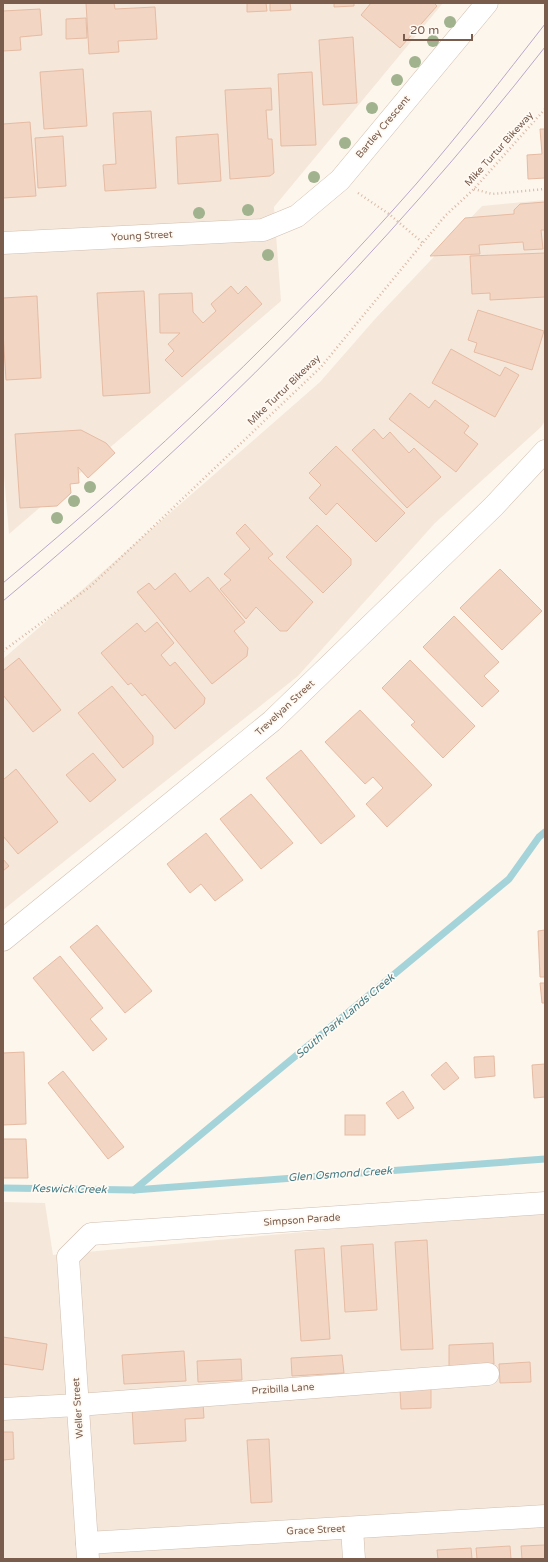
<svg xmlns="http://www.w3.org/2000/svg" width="548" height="1562" font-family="'Varela Round',sans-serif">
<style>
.residential{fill:#f5e8da}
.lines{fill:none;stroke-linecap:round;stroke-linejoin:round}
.stream{stroke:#a5d3da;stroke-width:7}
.building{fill:#f3d5c3;stroke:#e6bba3}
.minor-casing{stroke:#d1beb0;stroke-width:23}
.path{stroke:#d9b8a5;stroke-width:2.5;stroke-dasharray:1 3;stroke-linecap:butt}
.minor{stroke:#fff;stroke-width:22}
.tram{stroke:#b9a8c9;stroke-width:1}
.tree{fill:#a0b28e}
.labels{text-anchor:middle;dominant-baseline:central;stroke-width:3.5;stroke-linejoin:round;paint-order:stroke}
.street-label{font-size:10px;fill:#7a5c4d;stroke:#fffaf3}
.water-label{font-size:11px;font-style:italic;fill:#437c86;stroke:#fffaf3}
</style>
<rect width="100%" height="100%" fill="#fdf6ec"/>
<g class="residential">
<polygon points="3,3 443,3 274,207 281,301 9,534 3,464"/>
<polygon points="545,200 545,421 541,427 435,523 298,676 3,910 3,659 320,382 375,319 482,206"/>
<polygon points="3,1202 45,1203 53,1255 545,1210 545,1559 3,1559"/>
</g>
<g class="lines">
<g class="stream">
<polyline points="3,1188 134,1190 545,1159"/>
<polyline points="134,1190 509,879 539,837 545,832"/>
</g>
</g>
<g class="building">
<polygon points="86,3 114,3 115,9 155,7 157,39 118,41 119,52 89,54"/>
<polygon points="247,3 266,3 267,11 247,12"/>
<polygon points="270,3 290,3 291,10 270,11"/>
<polygon points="334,3 354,3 354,6 334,7"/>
<polygon points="371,3 434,3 437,6 400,48 361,15"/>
<polygon points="40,9 42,35 20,37 21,50 3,51 3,11"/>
<polygon points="86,18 87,38 66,39 66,19"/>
<polygon points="353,37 357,103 323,105 319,40"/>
<polygon points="83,69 87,126 44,129 40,72"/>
<polygon points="312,72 316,145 281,146 278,74"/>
<polygon points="271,88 272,110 266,110 268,139 272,139 274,173 270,176 230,179 225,90"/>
<polygon points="151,111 156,188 105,191 103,165 116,164 113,113"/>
<polygon points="30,122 36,196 3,198 3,124"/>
<polygon points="540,129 545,129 545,178 528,179 527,155 542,154"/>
<polygon points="218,134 221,181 178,184 176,137"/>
<polygon points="63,136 66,186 38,188 35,138"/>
<polygon points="545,202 545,230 541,230 543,249 524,250 523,242 479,245 480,254 430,256 465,218 514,214 514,210 520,204"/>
<polygon points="545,253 545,297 490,300 490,293 472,294 470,256"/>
<polygon points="231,286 238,294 246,286 262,304 182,377 165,360 174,351 168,344 180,333 160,333 159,294 192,293 193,312 203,323 216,311 211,304"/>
<polygon points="144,291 150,393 103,396 97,293"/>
<polygon points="37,296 41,378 6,380 3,333 3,298"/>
<polygon points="478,310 544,331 532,370 474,352 477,343 468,340"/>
<polygon points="451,349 500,376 505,367 519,375 495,417 432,383"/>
<polygon points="410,393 429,408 435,400 469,426 464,433 478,444 456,472 389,419"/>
<polygon points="374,429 383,439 390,432 409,453 414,448 441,477 407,508 352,450"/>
<polygon points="81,430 106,443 115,453 88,478 78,467 79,483 70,484 71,493 57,506 20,508 15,434"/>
<polygon points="336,446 405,513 376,542 337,503 326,515 309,498 321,485 309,473"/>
<polygon points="245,524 273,554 268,558 313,602 287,631 280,631 256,607 246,619 220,589 231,580 224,574 250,549 236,533"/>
<polygon points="317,525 351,559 351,565 323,593 286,557"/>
<polygon points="500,569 542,611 502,650 460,608"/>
<polygon points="175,573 190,592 208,577 245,622 234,631 248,648 247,656 212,684 137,592 149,583 155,590"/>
<polygon points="454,616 499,662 484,676 499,691 482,707 423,647"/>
<polygon points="157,622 174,643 161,655 170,666 175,662 205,698 204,704 175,729 145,694 142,696 131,683 128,685 101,653 137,623 145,632"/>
<polygon points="19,658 61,710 33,732 3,695 3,671"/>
<polygon points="410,660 475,726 443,758 411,725 415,722 382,688"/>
<polygon points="112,686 153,736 153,744 123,768 78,713"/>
<polygon points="360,710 432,785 387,827 366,804 383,788 373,777 365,784 325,742"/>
<polygon points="301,750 355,816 321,844 266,778"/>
<polygon points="93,753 116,780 90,802 66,775"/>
<polygon points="16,769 58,822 18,854 3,836 3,780"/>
<polygon points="251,794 293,843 261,869 220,819"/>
<polygon points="206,833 243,880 215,901 201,884 190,893 167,864"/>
<polygon points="3,859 9,866 3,871"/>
<polygon points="97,925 152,991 125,1013 70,947"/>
<polygon points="545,930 545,977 540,977 538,931"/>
<polygon points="60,956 103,1008 90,1019 107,1039 93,1051 33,978"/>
<polygon points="540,983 545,983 545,1003 542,1003"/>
<polygon points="24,1052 26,1124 3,1125 3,1053"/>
<polygon points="494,1056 495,1076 475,1078 474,1057"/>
<polygon points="446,1062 459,1078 444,1090 431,1075"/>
<polygon points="545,1064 545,1097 534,1098 532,1065"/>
<polygon points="63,1071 124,1147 108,1159 48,1083"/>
<polygon points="403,1091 414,1108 398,1119 386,1103"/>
<rect x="345" y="1115" width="20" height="20"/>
<polygon points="3,1139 26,1139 28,1178 3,1178"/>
<polygon points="427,1240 433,1349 401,1350 395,1242"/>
<polygon points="373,1244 377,1310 345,1312 341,1246"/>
<polygon points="324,1248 330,1339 301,1341 295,1250"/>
<polygon points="3,1337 47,1344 43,1370 3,1364"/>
<polygon points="493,1343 494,1364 449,1366 449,1345"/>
<polygon points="184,1351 186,1381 124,1384 122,1355"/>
<polygon points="342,1355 344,1373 292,1376 291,1358"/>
<polygon points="241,1359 242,1380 198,1382 197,1361"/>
<polygon points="530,1362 531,1382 500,1383 499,1364"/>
<polygon points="431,1389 431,1408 401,1409 400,1390"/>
<polygon points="203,1403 204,1418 185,1419 186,1441 134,1444 132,1407"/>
<polygon points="3,1432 13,1432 14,1459 3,1460"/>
<polygon points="269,1439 272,1502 251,1503 247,1440"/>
<polygon points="545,1545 545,1559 522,1559 521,1546"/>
<polygon points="510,1546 511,1559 477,1559 476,1548"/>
<polygon points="471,1548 472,1559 438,1559 437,1550"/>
</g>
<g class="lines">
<g class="minor-casing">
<g id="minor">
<polyline points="3,243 263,230 297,216 340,180 487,3"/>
<polyline points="3,940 272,721 494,506 545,451"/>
<polyline points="3,1409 78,1405 488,1374"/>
<polyline points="352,1528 354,1559"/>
<polyline points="87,1543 545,1516"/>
<polyline points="88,1559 68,1257 91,1234 545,1203"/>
</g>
</g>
<g class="path">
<polyline points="474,189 492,194 545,189"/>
<polyline points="358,193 389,214 423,243"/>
<polyline points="3,651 91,586 321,367 445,216 474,189 545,109"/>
</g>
<use href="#minor" class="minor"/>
<g class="tram">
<path d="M3,583c148,-123 287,-255 414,-400 44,-51 86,-105 128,-159"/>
<path d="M3,601c201,-167 381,-348 542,-554"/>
</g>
</g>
<g class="tree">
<circle cx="450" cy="22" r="6"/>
<circle cx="433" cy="41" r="6"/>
<circle cx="415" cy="62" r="6"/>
<circle cx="397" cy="80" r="6"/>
<circle cx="372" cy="108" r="6"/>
<circle cx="345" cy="143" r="6"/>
<circle cx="314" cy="177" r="6"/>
<circle cx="248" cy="210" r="6"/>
<circle cx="199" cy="213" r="6"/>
<circle cx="268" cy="255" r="6"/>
<circle cx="90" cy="487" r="6"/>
<circle cx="74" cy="501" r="6"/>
<circle cx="57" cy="518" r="6"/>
</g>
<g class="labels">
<g class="street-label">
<text transform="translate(383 127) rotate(-50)">Bartley Crescent</text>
<text transform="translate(499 149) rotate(-48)">Mike Turtur Bikeway</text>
<text transform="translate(142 236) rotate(-3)">Young Street</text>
<text transform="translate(284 390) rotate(-44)">Mike Turtur Bikeway</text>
<text transform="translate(285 708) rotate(-43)">Trevelyan Street</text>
<text transform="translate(302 1220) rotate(-4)">Simpson Parade</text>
<text transform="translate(283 1389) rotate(-4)">Przibilla Lane</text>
<text transform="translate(78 1408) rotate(-94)">Weller Street</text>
<text transform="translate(316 1530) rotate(-3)">Grace Street</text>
</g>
<g class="water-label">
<text transform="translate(345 1016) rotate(-40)">South Park Lands Creek</text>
<text transform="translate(340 1174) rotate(-4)">Glen Osmond Creek</text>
<text transform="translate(69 1189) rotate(1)">Keswick Creek</text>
</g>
</g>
<rect width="548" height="1562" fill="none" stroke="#7a5c4d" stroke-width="8"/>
<path d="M404 34v6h68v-6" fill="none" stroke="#7a5c4d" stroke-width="2"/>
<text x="410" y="34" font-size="12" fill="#7a5c4d" stroke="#fffaf3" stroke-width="3" paint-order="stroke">20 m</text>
</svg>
